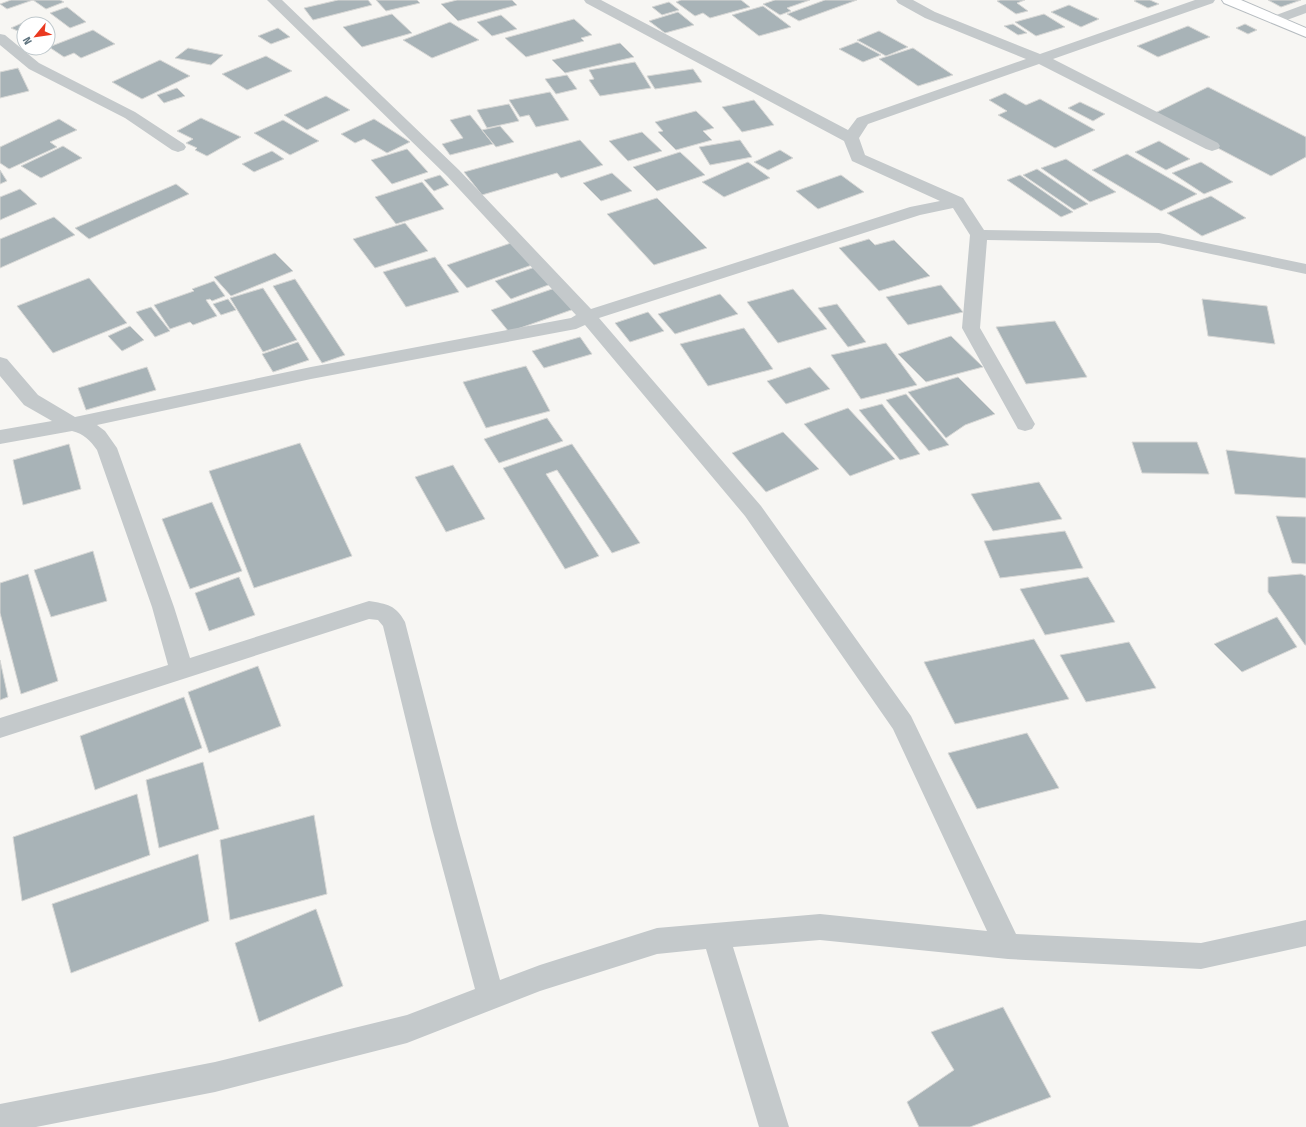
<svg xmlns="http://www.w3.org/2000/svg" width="1306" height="1127" font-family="'Fira Sans Condensed',sans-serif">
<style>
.building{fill:#a8b3b7;stroke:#d8d8d6}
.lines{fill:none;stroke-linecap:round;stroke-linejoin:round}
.secondary-casing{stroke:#b6bcc0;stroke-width:2}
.street{fill:#c4c9cb;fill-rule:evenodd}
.secondary{fill:#fff;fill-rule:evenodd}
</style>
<rect width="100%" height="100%" fill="#f7f6f3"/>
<g class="building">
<polygon points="11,0 33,0 7,9 0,4"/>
<polygon points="33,0 60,0 64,2 46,9"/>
<polygon points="338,0 368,0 372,5 313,20 304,8"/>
<polygon points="376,0 417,0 420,3 386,11"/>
<polygon points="457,0 512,0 517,5 458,21 441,4"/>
<polygon points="681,0 741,0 750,7 710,18 703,13 695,16 676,2"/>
<polygon points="775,0 810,0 787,8 791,11 780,15 763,4"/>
<polygon points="825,0 857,0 799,21 787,14"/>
<polygon points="1000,0 1025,0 1017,3 1028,11 1016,14 997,1"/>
<polygon points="1136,0 1150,0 1159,4 1148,8 1134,1"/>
<polygon points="1268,0 1301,0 1281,7"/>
<polygon points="669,2 679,10 662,15 652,7"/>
<polygon points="1069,5 1099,19 1081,27 1051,12"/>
<polygon points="763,6 791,27 759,36 732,15"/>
<polygon points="67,7 86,22 70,28 50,13"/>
<polygon points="678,12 694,25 665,33 649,21"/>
<polygon points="392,14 412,33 362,47 343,27"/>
<polygon points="1044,14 1065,27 1036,36 1015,22"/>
<polygon points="501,15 517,29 492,36 477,22"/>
<polygon points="31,19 40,24 24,24 24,30 20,32 11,28"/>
<polygon points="574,19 592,35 581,38 584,41 526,57 505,38"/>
<polygon points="450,22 479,40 432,58 403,40"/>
<polygon points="1013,24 1027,33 1018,35 1004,26"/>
<polygon points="1245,24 1257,30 1248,34 1236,28"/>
<polygon points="1188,26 1210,37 1158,57 1137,46"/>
<polygon points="278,28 290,37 271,44 258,36"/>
<polygon points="93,30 115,44 81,58 74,53 64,57 49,47"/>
<polygon points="879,31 908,47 886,56 857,40"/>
<polygon points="857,42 881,55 863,62 839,49"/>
<polygon points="620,43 634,57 565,73 552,60"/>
<polygon points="188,48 223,55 211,65 175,58"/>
<polygon points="913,48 953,75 918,86 879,59"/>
<polygon points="266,56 292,71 247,90 222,74"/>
<polygon points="160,60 190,76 142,99 112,82"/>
<polygon points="635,62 651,88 600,96 589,80 594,79 589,70"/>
<polygon points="18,68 29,91 0,98 0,72"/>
<polygon points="693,69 702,82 655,89 647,76"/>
<polygon points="567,75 577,89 556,94 545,79"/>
<polygon points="1208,87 1306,137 1306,157 1271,176 1153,114"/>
<polygon points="177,88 185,96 164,103 157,95"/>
<polygon points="550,92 569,120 536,127 529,115 520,117 509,100"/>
<polygon points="1005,93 1026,105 1040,99 1095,130 1055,148 998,115 1007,111 989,100"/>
<polygon points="326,96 350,110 307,130 284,115"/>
<polygon points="754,100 774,125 742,132 722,107"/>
<polygon points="1080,102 1105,114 1093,121 1068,108"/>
<polygon points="509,104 519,121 487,128 477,110"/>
<polygon points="696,111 714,128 703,131 712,140 676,150 658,132 663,131 655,122"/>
<polygon points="470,115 493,144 450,155 442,144 463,138 450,120"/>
<polygon points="201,118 241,137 207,156 195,150 197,148 186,143 193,139 177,131"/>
<polygon points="59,119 77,130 50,142 57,147 9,169 0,163 0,147"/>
<polygon points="374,119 410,142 387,153 364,139 355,143 341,134"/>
<polygon points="283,120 319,141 290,155 254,133"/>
<polygon points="500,126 514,142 496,147 482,130"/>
<polygon points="642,132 662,151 628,161 609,141"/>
<polygon points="580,140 603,165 561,178 557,173 482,195 464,172"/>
<polygon points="740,140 752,157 710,165 699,147"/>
<polygon points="1159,141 1190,159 1166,170 1135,152"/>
<polygon points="63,146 82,158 41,178 21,166"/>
<polygon points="407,149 428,172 392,184 371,160"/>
<polygon points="780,150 793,158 768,170 754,162"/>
<polygon points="272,151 284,159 254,172 242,164"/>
<polygon points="680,152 705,175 657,191 633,167"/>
<polygon points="1127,154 1197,194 1161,211 1092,170"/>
<polygon points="1066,159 1116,192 1090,202 1041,168"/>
<polygon points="748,162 770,178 724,197 702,182"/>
<polygon points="1201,162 1233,182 1204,194 1172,173"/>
<polygon points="1037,169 1088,204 1074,210 1023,175"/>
<polygon points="0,170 7,181 0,184"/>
<polygon points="612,173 632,191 601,201 583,183"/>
<polygon points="440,175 449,185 434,191 424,180"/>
<polygon points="841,175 864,192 818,209 796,191"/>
<polygon points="1020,175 1073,212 1061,217 1007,180"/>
<polygon points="422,182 444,209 396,224 375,197"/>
<polygon points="176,184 189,194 89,239 75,228"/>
<polygon points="20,189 37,204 0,220 0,197"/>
<polygon points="1211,196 1246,218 1202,236 1167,213"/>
<polygon points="657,198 707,248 654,265 607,214"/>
<polygon points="54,217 75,235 0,268 0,239"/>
<polygon points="405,223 428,251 375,268 353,239"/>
<polygon points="869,239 875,245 894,240 930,276 879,291 839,248"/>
<polygon points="511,243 532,265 467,288 447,265"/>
<polygon points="275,253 293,271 231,296 214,277"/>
<polygon points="435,257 459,292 406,307 383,272"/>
<polygon points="535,267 551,284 511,299 495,281"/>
<polygon points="89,278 127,323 53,353 17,306"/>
<polygon points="295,279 345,355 322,363 273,286"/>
<polygon points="214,281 225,296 212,301 210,299 206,300 217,316 193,325 190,322 170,329 154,305 194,291 192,289"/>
<polygon points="941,285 963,312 908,325 886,297"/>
<polygon points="263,288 297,340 263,352 230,298"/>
<polygon points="555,288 574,309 509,332 491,310"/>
<polygon points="793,289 827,329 778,343 747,302"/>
<polygon points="720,294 738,314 675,334 658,314"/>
<polygon points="228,299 236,310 221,315 213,304"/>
<polygon points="1202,299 1267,306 1275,344 1208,336"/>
<polygon points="837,304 866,342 848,347 818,308"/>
<polygon points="151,307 170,331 155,337 136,312"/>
<polygon points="648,312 664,331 630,342 615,323"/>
<polygon points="1055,321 1087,377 1026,384 996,327"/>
<polygon points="130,326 144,340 122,351 108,336"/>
<polygon points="744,328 773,369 708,386 680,344"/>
<polygon points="951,336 983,367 926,382 898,354"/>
<polygon points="580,337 592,354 544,368 532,351"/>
<polygon points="298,342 309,360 273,372 262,354"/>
<polygon points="886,343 917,385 861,399 831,355"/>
<polygon points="526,366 550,411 486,428 463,382"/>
<polygon points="147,367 156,390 86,410 78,388"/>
<polygon points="810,367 830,389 786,404 767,381"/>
<polygon points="958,377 995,414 965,425 946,438 908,392"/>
<polygon points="906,394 949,445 929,451 886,400"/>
<polygon points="882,404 920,454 900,460 859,410"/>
<polygon points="848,408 895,459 850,476 804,424"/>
<polygon points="547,418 563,441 499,463 484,439"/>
<polygon points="783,432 819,469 766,492 732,453"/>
<polygon points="1132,442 1197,442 1209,474 1142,473"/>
<polygon points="300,443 352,556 254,588 209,471"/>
<polygon points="69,444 81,489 23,505 13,460"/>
<polygon points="572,444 640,543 612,553 557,470 546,474 599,556 565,569 503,468"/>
<polygon points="1226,450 1306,458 1306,498 1235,494"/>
<polygon points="453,465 485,519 446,532 415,477"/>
<polygon points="1039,482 1062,519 993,531 971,494"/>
<polygon points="212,502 242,571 190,589 162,519"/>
<polygon points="1276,516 1306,517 1306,564 1292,563"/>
<polygon points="1065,531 1083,568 1000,578 984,541"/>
<polygon points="93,551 107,601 51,617 34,570"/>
<polygon points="28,574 58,681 21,694 0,613 0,583"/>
<polygon points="1301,574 1306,576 1306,645 1305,645 1268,592 1268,577"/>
<polygon points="239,577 255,615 209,631 195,593"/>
<polygon points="1088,577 1115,622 1045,635 1020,589"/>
<polygon points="1277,617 1297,647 1242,672 1214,644"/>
<polygon points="1034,639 1069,699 955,724 924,662"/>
<polygon points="1129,642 1156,688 1086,702 1060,655"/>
<polygon points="0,660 8,697 0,700"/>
<polygon points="258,666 281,726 209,753 188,692"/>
<polygon points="184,697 202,748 95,790 80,736"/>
<polygon points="1027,733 1059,788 977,809 948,753"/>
<polygon points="203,762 219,829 159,848 146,780"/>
<polygon points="137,794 150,855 22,901 13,837"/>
<polygon points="314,815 327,894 230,920 220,840"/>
<polygon points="198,854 209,921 71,973 52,904"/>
<polygon points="316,909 343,986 259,1022 235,943"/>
<polygon points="1003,1007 1051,1097 970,1127 919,1127 907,1102 954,1070 931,1032"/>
</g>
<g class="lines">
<g class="secondary-casing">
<polygon id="secondary" points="1222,0 1241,0 1306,28 1306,37 1224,3"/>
</g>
<g class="street">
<path d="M267,0h15l177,170 132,139 319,-102 30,-6 -88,-40 -8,-20 -258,-138 -2,-3h17l247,130 9,-12 169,-59 -101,-41 -27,-15 -2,-3h17l22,12 105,42 155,-54h20l-2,3 -160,56 165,84 2,3 -2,3 -6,2 -6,-2 -167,-85 -171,60 -9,14 6,17 98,43 21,32 175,3 147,31v10l-147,-31 -172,-3 -7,88 55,96 -3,5 -7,2 -7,-2 -56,-101 8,-93 -17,-27 -33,7 -321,103 162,188 150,210 105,218 185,9 105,-23v26l-105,23 -193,-10 -188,-19 -87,7 56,180h-30l-53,-178 -49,5 -117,37 -133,52 -192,49 -179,35h-36v-23l215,-42 192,-47 68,-26 -43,-161 -49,-202 -5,-6 -9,-1 -369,119v-20l168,-53 -16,-58 -55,-157c-7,-10 -13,-16 -25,-19l-72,13v-14l52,-9 -28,-16 -24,-29v-19l7,2 31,36 37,22 236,-50 260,-49 5,-3 -129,-139zM585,325l160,191 148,213 94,202 -167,-17 -163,14 -117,37 -40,15 -42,-152 -53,-206c-9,-17 -18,-18 -36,-21l-179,57 -16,-51 -57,-159 -12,-17 -8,-6 214,-46 265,-50z"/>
<polygon points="1306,4 1306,13 1276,24 1271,23 1269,20 1271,17"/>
<polygon points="0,34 5,35 39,63 135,112 184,144 186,147 184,150 178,152 172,150 125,118 29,69 0,45"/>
</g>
<use href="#secondary" class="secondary"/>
</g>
<g transform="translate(36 36) rotate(241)"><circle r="19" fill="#ffffff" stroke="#bfc8cc"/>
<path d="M0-3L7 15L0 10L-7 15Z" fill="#ea3920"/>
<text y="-6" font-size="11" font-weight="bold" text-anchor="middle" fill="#607580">N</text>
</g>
</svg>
